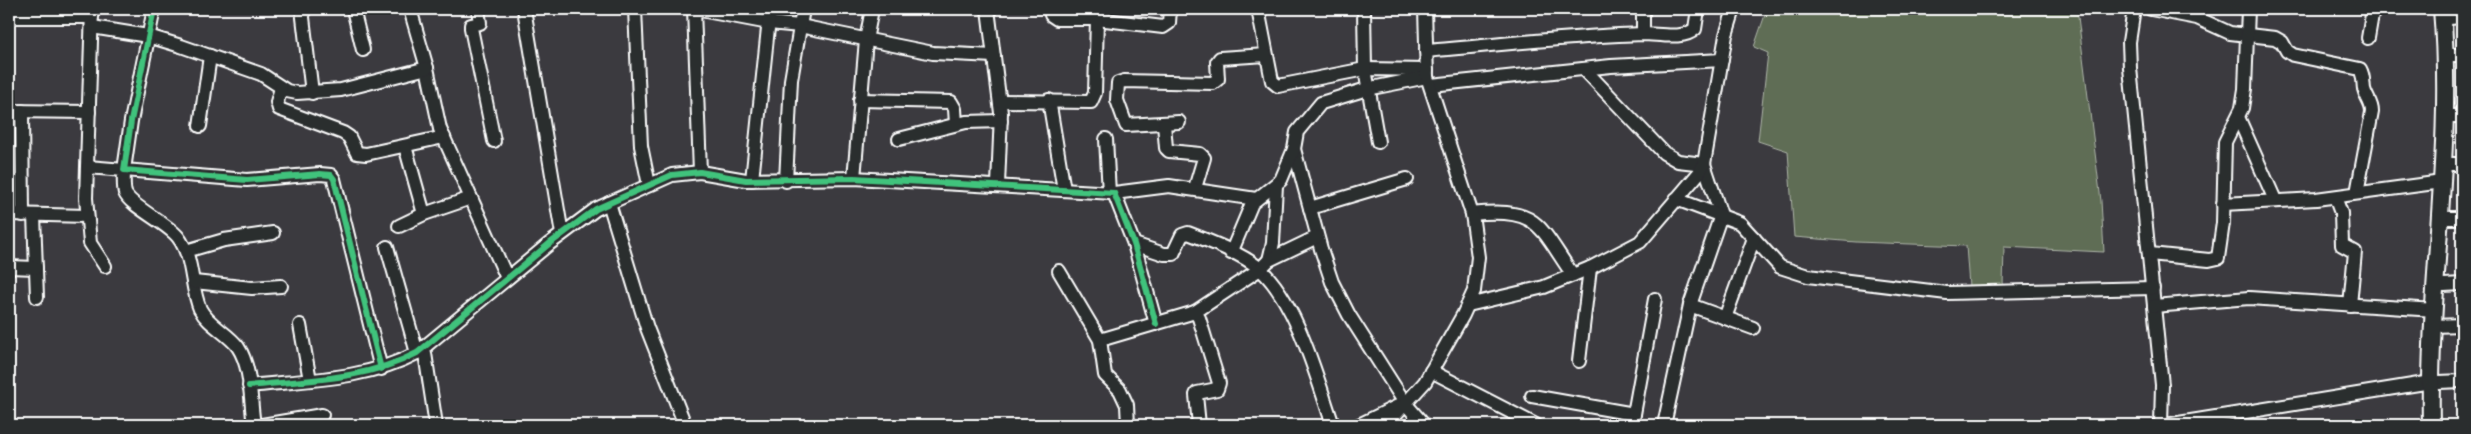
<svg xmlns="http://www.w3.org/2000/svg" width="2471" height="434" font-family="'Comic Neue',sans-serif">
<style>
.green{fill:#5f6d54;stroke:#afb6aa}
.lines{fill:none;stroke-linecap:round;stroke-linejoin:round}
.minor-casing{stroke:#fff;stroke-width:16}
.major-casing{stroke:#fff;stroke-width:20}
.minor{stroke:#2a2d2e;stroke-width:12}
.major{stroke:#2a2d2e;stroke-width:16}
.cycleway-casing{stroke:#2a2d2e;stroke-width:9}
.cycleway{stroke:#40c37c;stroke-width:6}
</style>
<rect width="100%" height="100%" fill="#3b3a3f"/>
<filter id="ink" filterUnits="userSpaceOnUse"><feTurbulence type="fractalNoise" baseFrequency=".02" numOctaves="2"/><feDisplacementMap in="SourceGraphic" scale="10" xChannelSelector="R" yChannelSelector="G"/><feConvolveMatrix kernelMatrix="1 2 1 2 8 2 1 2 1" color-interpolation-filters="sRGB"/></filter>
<g filter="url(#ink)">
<polygon class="green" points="1767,9 2077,9 2101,201 2104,252 2004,247 2003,286 1969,286 1966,246 1856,242 1794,237 1788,151 1758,141 1768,53 1754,47"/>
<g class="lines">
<g class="minor-casing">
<g id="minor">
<polyline points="92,9 86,198 90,243 105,266"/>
<polyline points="154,9 131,121 124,170 247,180 320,174 331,175 334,179 381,369"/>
<polyline points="302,9 312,93"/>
<polyline points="353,9 363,50"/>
<polyline points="410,9 427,68 440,129 507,278"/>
<polyline points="478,9 480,23 471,25 471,28 494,141"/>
<polyline points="524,9 562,234"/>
<polyline points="635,9 641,146 649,185"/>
<polyline points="694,9 700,172"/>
<polyline points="695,9 769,23 800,26 933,53 994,56"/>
<polyline points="988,9 1001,113 998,185"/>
<polyline points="1050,9 1051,15 1057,19 1097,19 1163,27 1169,23 1170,9"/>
<polyline points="1258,9 1272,81 1278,86 1365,69 1427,70"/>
<polyline points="1364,9 1365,69 1378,142"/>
<polyline points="1643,9 1643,34"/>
<polyline points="2134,9 2129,42 2130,68 2162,385 2161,425"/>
<path d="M2151,9l46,9 33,15 45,5 7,4 5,9 6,4 67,14c4,7 3,13 4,20 2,9 8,13 8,23l-15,81"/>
<polyline points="9,17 92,17"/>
<polyline points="2449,18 2462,17"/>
<polyline points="92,27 148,36 181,46 261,74 287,91 297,93 341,90 427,68"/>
<polyline points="2368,38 2373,9"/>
<path d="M1426,51c72,-6 145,-15 217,-17 16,0 40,6 52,-5l3,-20"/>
<polyline points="2450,55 2462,55"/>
<polyline points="1584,69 1664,153 1678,161 1704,164 1721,215 1690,305 1664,425"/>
<polyline points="1431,85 1611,66 1722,60"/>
<polyline points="281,88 277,102 279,109 343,133 349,137 357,153 366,154 444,137"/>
<polyline points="860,100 951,102 955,109 956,124"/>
<polyline points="1049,100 1064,190"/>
<polyline points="1000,101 1091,102 1095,93 1097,19"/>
<polyline points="9,111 89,112"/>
<polyline points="22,111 23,215"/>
<polyline points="2451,116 2462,116"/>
<polyline points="2238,117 2275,200"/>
<polyline points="1179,122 1126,125 1117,100 1118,83 1124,81 1213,83 1218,79 1217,62 1220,58 1266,55"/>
<polyline points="1164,124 1166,148 1169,151 1200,154 1204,158 1195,188"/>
<polyline points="200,126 210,56"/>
<polyline points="899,139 966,122 1001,121"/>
<polyline points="1106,139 1109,193"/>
<polyline points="405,146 424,214"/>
<polyline points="1294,149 1321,249 1332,282 1349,315 1405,403 1424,425"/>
<polyline points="2443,164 2462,164"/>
<path d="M88,167l36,3c0,7 -1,16 1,23 5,13 42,30 53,44 16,21 12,49 22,72 8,16 28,24 38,38 14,21 12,54 16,78"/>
<polyline points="854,178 866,40 872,9"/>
<polyline points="752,180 770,9"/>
<polyline points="786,181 791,80 803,9"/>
<polyline points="1114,193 1169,186 1256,199"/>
<polyline points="2335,197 2341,213 2342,245 2355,252 2350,305"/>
<polyline points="1676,199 1740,223 1780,267 1808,276 1947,293 2153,288"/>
<polyline points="609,203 647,328 685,425"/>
<polyline points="2223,204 2316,199 2442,182"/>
<polyline points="1310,208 1407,179"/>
<polyline points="9,214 87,216"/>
<path d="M1472,214c67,-7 66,11 101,61"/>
<polyline points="34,215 37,297"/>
<polyline points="2448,218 2462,218"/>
<polyline points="399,226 424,214 471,198"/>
<path d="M1134,244l30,10h9l9,-19 6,-2c21,8 55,21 72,36 37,33 57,110 73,156"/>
<polyline points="387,247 417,353"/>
<polyline points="186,251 224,240 273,233"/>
<polyline points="1231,253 1252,203 1281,180 1294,149 1297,132 1321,103 1367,89 1427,77"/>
<polyline points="2150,254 2209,260 2218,258 2223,223 2225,142 2242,108 2245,89 2248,9"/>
<polyline points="1269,260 1273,243 1276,185"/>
<polyline points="9,267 36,268"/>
<polyline points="1059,271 1100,340 1105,375 1120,390 1127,405 1128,425"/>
<polyline points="194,282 252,288 281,286"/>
<polyline points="2444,285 2462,284"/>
<polyline points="1468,305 1544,287 1590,268 1640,242 1699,173 1704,164 1726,35 1734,9"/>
<polyline points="1690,305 1753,328"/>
<polyline points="2154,306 2249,298 2435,310"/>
<polyline points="1195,312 1260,269 1269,260 1317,237"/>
<polyline points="1725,318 1754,238"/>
<polyline points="300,325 310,380"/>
<polyline points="2433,326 2462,325"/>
<polyline points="1100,340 1195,312 1199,318 1219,383 1217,389 1197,393 1196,395 1199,425"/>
<polyline points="424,347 436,425"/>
<polyline points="1579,361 1590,268"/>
<polyline points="1431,371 1536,425"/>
<polyline points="2439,382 2462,381"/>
<path d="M249,386c56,-6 117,-6 168,-33l132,-109 47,-35 76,-34 28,-3 46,8 108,-2 260,15 20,51 22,80"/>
<polyline points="1532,396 1634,414"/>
<polyline points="262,425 322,415"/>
<polyline points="1359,425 1398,406"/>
<polyline points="1386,425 1425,382 1463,315 1474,291 1478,257 1472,214 1427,77 1425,9"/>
<polyline points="1632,425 1655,299"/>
<polyline points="2166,425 2431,382"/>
</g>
</g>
<g class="major-casing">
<path id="major" d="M2431,425c-3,-139 23,-277 11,-416"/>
</g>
<use href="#minor" class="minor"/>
<use href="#major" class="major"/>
<g class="cycleway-casing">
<g id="cycleway">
<polyline points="154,9 131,121 124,170 247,180 320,174 331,175 334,179 381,369"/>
<path d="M249,386c56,-6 117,-6 168,-33l132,-109 47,-35 76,-34 28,-3 46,8 108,-2 260,15 20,51 22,80"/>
</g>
</g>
<use href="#cycleway" class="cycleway"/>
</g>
</g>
<rect width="2471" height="434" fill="none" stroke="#2a2d2e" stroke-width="30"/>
<rect x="15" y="15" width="2441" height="404" fill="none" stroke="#fff" stroke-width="2" filter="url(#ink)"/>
</svg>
